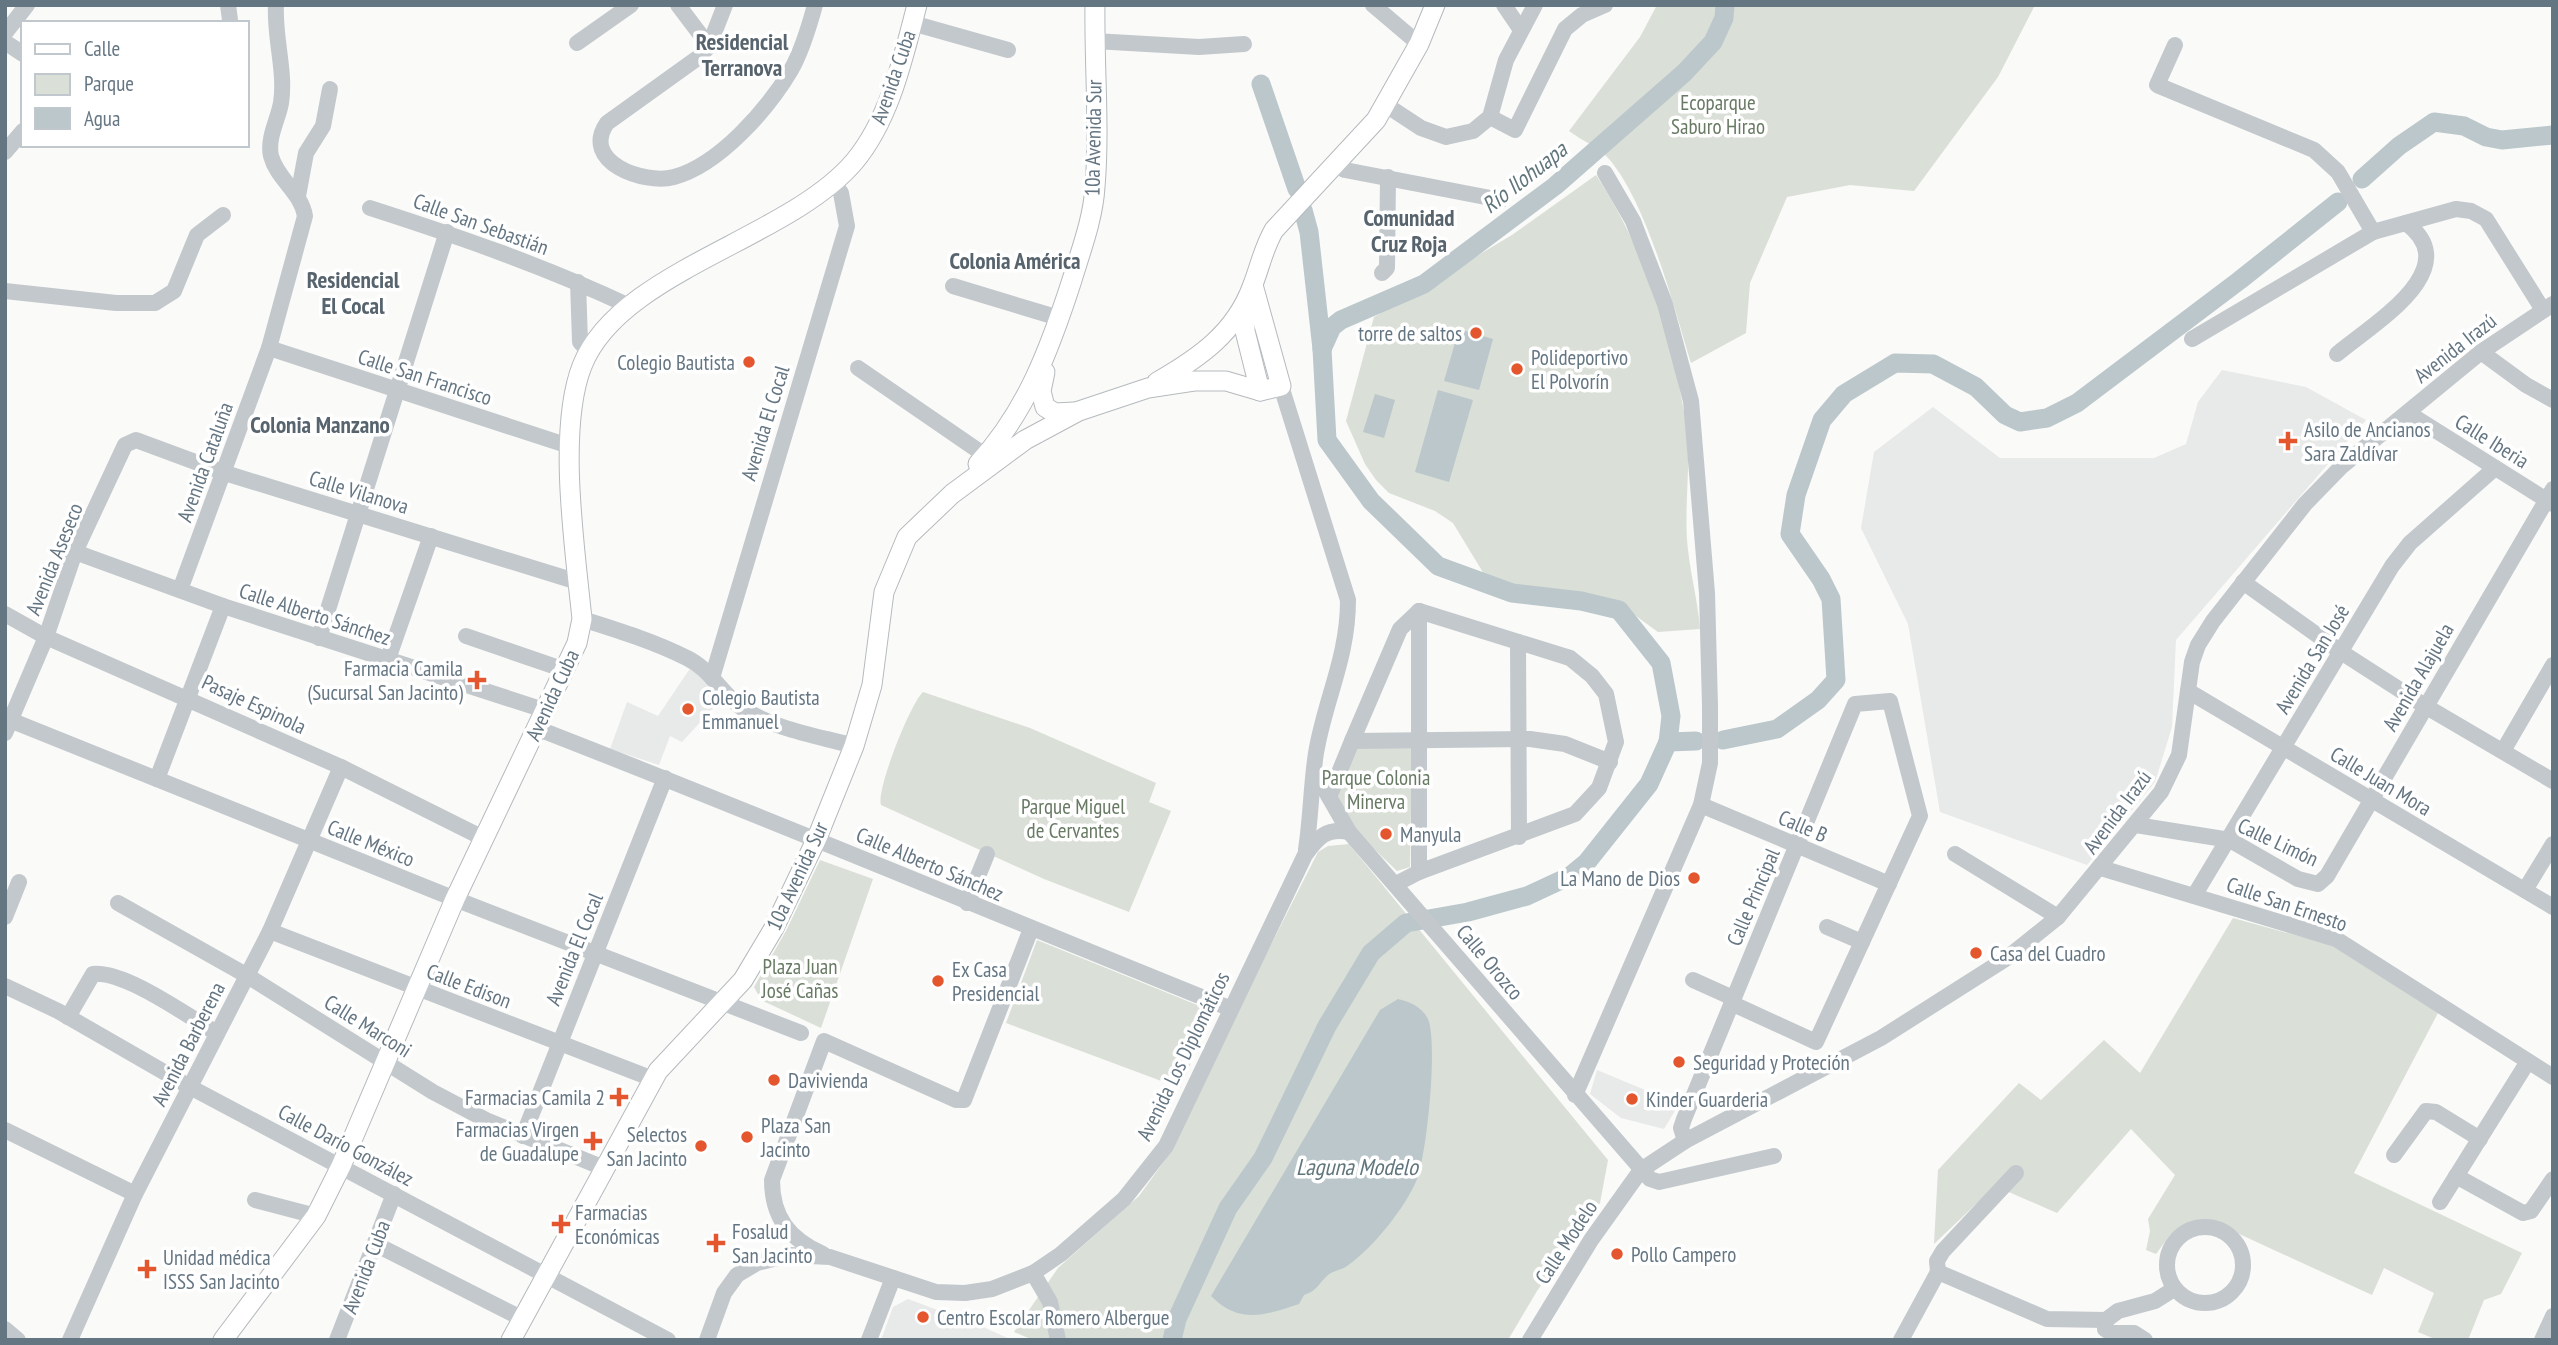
<svg xmlns="http://www.w3.org/2000/svg" width="2558" height="1345" font-family="'PT Sans Narrow',sans-serif">
<style>
.built{fill:#e8e9e9}
.green{fill:#dadfd7}
.water{fill:#bbc7cb}
.lines{fill:none;stroke-linecap:round;stroke-linejoin:round}
.river{stroke:#bbc7cb;stroke-width:19}
.major-casing{stroke:#b5babe;stroke-width:21}
.minor{stroke:#c3c8cc;stroke-width:16}
.major{stroke:#fff;stroke-width:19}
.poi-dot{fill:#e4572e;stroke:#fff;stroke-width:2.5}
.labels{text-anchor:middle;dominant-baseline:central;stroke-width:7;stroke-linejoin:round;paint-order:stroke}
.street-label{font-size:21px;fill:#657683;stroke:#fff}
.park-label{font-size:21px;fill:#687a64;stroke:#fff}
.poi-label{font-size:21px;fill:#657683;stroke:#fff;text-anchor:start}
.neighbourhood-label{font-size:23px;font-weight:bold;fill:#57646e;stroke:#fff}
.water-label{font-size:23px;font-style:italic;fill:#60757c;stroke:#fff}
</style>
<rect width="100%" height="100%" fill="#fafaf8"/>
<g class="built">
<polygon points="2222,370 2306,387 2366,420 2176,640 2172,727 2155,782 2087,865 1940,812 1908,624 1861,528 1874,452 1933,407 2000,458 2154,458 2186,444 2198,402"/>
<polygon points="691,667 724,696 682,742 670,736 659,765 610,749 627,702 658,716"/>
<polygon points="1597,1070 1679,1104 1664,1129 1621,1118 1590,1094"/>
<polygon points="908,1299 983,1327 1012,1340 881,1340 893,1307"/>
</g>
<g class="green">
<path d="M1657,5h378l-37,72 -84,114 -64,-6 -63,12 -37,86 -4,50 -55,30c-17,-56 -44,-160 -82,-204 -9,-11 -28,-19 -40,-28l71,-94z"/>
<path d="M1596,175c48,72 76,162 90,248 6,41 -3,85 2,127 3,27 10,52 12,79l-42,3 -33,-24 -55,-15 -55,-4 -28,-10 -34,-56 -18,-12 -46,-18 -13,-13 -11,-16 -19,-43 28,-104 138,-82z"/>
<path d="M923,692l107,36 126,55 -7,19 22,9 -42,101 -85,-33 -163,-74c-5,-15 29,-101 42,-113z"/>
<path d="M1355,747l57,1 -2,119 -13,4c-18,-19 -63,-54 -59,-83 2,-13 12,-29 17,-41z"/>
<polygon points="1349,844 1608,1160 1600,1203 1537,1291 1508,1340 1033,1340 1014,1332 1058,1268 1139,1196 1173,1149 1223,1039 1318,852 1328,846"/>
<polygon points="820,860 873,879 821,1028 761,1000 754,987 787,929"/>
<polygon points="2233,918 2331,945 2438,1013 2354,1173 2522,1253 2501,1294 2484,1300 2468,1340 2437,1340 2418,1332 2434,1293 2384,1268 2372,1295 2211,1221 2190,1224 2170,1235 2156,1254 2146,1250 2150,1231 2148,1219 2175,1175 2131,1129 2057,1213 1995,1186 1934,1244 1938,1170 2019,1083 2041,1100 2104,1040 2140,1073"/>
<polygon points="1037,940 1207,1009 1208,1023 1180,1088 1006,1023"/>
</g>
<g class="water">
<polygon points="1459,329 1493,339 1479,390 1444,381"/>
<polygon points="1438,390 1473,400 1449,482 1415,472"/>
<polygon points="1375,394 1395,400 1384,438 1363,432"/>
<path d="M1398,999c12,3 24,8 30,20 10,24 -1,134 -11,160 -11,28 -45,70 -70,87 -5,4 -13,4 -19,9 -10,9 -11,16 -24,20l-5,9c-35,12 -60,20 -88,-8l169,-286z"/>
</g>
<g class="lines">
<g class="river">
<polyline points="1261,84 1297,189"/>
<polyline points="2362,179 2399,146 2434,122 2464,126 2486,137 2502,140 2553,135"/>
<polyline points="1322,349 1332,327 1341,320 1424,284 1555,186 1684,73 1713,42 1724,18 1725,5"/>
<polyline points="1723,740 1777,729 1818,700 1836,680 1831,599 1821,579 1790,534 1796,495 1822,420 1844,394 1895,363 1933,364 1976,387 2005,415 2020,422 2047,418 2077,403 2240,280 2338,202"/>
<polyline points="1668,742 1696,741"/>
<polyline points="1172,1340 1177,1319 1228,1208 1263,1158 1327,1026 1371,953 1406,923 1468,912 1527,896 1570,876 1587,862 1649,784 1668,742 1671,716 1661,663 1619,610 1581,601 1512,593 1438,566 1371,501 1327,440 1322,349 1309,232 1303,210"/>
</g>
<g class="major-casing">
<g id="major">
<polyline points="1245,304 1245,331 1260,391"/>
<polyline points="1045,372 1041,391 1045,407 1055,413 1074,412"/>
<path d="M1157,382c42,-24 78,-49 95,-95 8,-20 11,-38 22,-57l102,-110 43,-76 16,-39"/>
<path d="M978,464c49,-53 72,-116 94,-184 9,-30 21,-61 23,-93 5,-60 -1,-121 0,-182"/>
<path d="M223,1340l93,-124 25,-50 114,-267 122,-256 5,-24c-7,-70 -25,-189 0,-253 37,-95 205,-126 272,-204 36,-43 49,-104 63,-157"/>
<polyline points="511,1340 658,1071 743,980 774,928 817,838 854,746 872,685 884,592 907,537 952,494 1025,440 1079,411 1148,388 1194,381 1226,381 1260,391 1281,386 1253,285"/>
</g>
</g>
<g class="minor">
<polyline points="228,5 230,20"/>
<polyline points="678,5 709,46"/>
<path d="M725,5l-16,41 -10,11 -92,66c-27,39 37,62 67,54 45,-12 94,-68 117,-107 11,-19 18,-43 24,-65"/>
<polyline points="1373,5 1419,44"/>
<polyline points="1504,5 1521,30"/>
<polyline points="912,23 1008,50"/>
<polyline points="5,33 27,5"/>
<polyline points="1094,41 1199,47 1244,44"/>
<polyline points="5,42 23,54"/>
<polyline points="577,43 631,5"/>
<polyline points="2175,45 2157,85 2314,150 2338,172 2373,232"/>
<polyline points="1386,105 1421,128 1446,137 1473,131 1490,117 1506,60 1535,5"/>
<polyline points="1490,117 1515,130 1565,29 1582,15 1605,5"/>
<polyline points="5,152 23,131"/>
<polyline points="1335,165 1345,170 1501,200"/>
<polyline points="298,196 306,153 323,126 330,89"/>
<path d="M370,208c87,28 174,58 257,97"/>
<polyline points="1382,273 1387,268 1388,177"/>
<polyline points="578,282 580,342 590,352"/>
<polyline points="953,286 1059,318"/>
<polyline points="5,291 116,303 155,303 174,291 197,235 223,215"/>
<polyline points="2192,339 2373,232 2456,209 2471,211 2486,219 2543,310"/>
<polyline points="269,348 569,446"/>
<polyline points="2481,352 2526,385 2553,400"/>
<path d="M2337,354c34,-29 131,-85 69,-131"/>
<polyline points="858,368 986,456"/>
<path d="M1281,386l67,214c0,58 -23,99 -32,153 -5,32 -5,64 -10,96"/>
<polyline points="2408,413 2553,504"/>
<polyline points="75,552 223,606 544,710"/>
<polyline points="2243,582 2341,652 2425,706 2553,781"/>
<path d="M180,590l89,-242 36,-132c-4,-24 -28,-37 -34,-60 -4,-18 7,-36 10,-53 5,-31 -7,-66 -5,-98"/>
<polyline points="5,614 46,637 341,767 483,838"/>
<path d="M582,619c35,11 71,22 105,39 23,11 35,36 55,50 31,21 76,28 112,38"/>
<polyline points="466,636 565,670"/>
<polyline points="319,638 447,232"/>
<polyline points="1518,642 1519,837"/>
<polyline points="388,659 431,536"/>
<polyline points="712,678 847,226 841,193 834,182"/>
<polyline points="2188,691 2553,907"/>
<polyline points="5,718 455,899 801,1033"/>
<path d="M536,728c232,90 462,187 693,280"/>
<polyline points="5,733 46,637 75,552 125,445 136,440 225,473 578,582"/>
<polyline points="1352,741 1400,629 1419,611"/>
<polyline points="2503,751 2553,665"/>
<polyline points="1316,774 1349,832 1650,1179 1659,1182 1774,1156"/>
<polyline points="157,779 223,606"/>
<polyline points="1329,797 1352,741 1530,739 1565,744 1610,762"/>
<polyline points="1701,805 1889,884"/>
<polyline points="2136,825 2230,840 2298,879 2318,884 2327,876 2553,489"/>
<polyline points="1955,854 2058,917"/>
<polyline points="2101,868 2336,939 2553,1077"/>
<polyline points="1419,872 1419,611"/>
<polyline points="1396,884 1419,872 1575,814 1599,788 1616,742 1606,694 1592,676 1570,658 1419,611"/>
<polyline points="2525,890 2553,844"/>
<polyline points="2194,896 2392,566 2410,543 2495,468"/>
<polyline points="118,903 246,975 433,1092 488,1121 604,1168"/>
<polyline points="967,903 987,854"/>
<polyline points="5,917 19,882"/>
<polyline points="1827,927 1862,942"/>
<polyline points="270,931 653,1079"/>
<polyline points="1693,980 1733,998"/>
<polyline points="5,986 58,1011 190,1087 668,1340"/>
<path d="M68,1017l25,-43c33,-3 94,42 124,59"/>
<polyline points="1575,1095 1701,805 1710,763 1710,706 1707,593 1691,401 1665,304 1633,221 1605,173"/>
<polyline points="5,1130 135,1194"/>
<polyline points="523,1136 665,778"/>
<path d="M1685,1141l-4,-13 3,-9c56,-139 115,-276 171,-415l35,-3 30,115 -104,226 -85,-39"/>
<polyline points="2394,1155 2426,1111 2436,1112 2480,1139"/>
<polyline points="2016,1173 1943,1251 1937,1261 1938,1272 2047,1319 2106,1320"/>
<polyline points="2456,1176 2523,1213 2531,1211 2553,1179"/>
<polyline points="255,1200 316,1216"/>
<polyline points="2440,1202 2527,1063"/>
<circle cx="2205" cy="1265" r="38"/>
<polyline points="375,1244 523,1319"/>
<path d="M823,1254c-34,-15 -51,-37 -51,-74l52,-139 132,59h8l67,-171"/>
<polyline points="1033,1273 1050,1302 1058,1340"/>
<polyline points="5,1329 18,1340"/>
<polyline points="70,1340 135,1194 270,931 341,767"/>
<polyline points="337,1340 394,1194"/>
<path d="M707,1340l17,-47 13,-18 20,-12 33,-8 40,2 106,35 29,1 27,-4 41,-16 28,-19 63,-55 42,-53 139,-291c13,-18 21,-27 44,-23"/>
<polyline points="869,1340 893,1278"/>
<polyline points="1530,1340 1591,1240 1641,1170 1685,1141 1881,1038 2007,958 2058,917 2161,792 2179,755 2192,662 2198,645 2213,621 2305,504 2342,466 2481,352 2553,304"/>
<polyline points="1901,1340 1938,1272"/>
<polyline points="2145,1340 2134,1333 2111,1333 2105,1329 2106,1320 2118,1311 2155,1301 2174,1289"/>
<polyline points="2542,1340 2553,1316"/>
</g>
<use href="#major" class="major"/>
</g>
<g class="poi-dot">
<circle cx="1476" cy="333" r="7"/>
<circle cx="749" cy="362" r="7"/>
<circle cx="1517" cy="369" r="7"/>
<path d="M2284.5 430.5h7v7h7v7h-7v7h-7v-7h-7v-7h7z"/>
<path d="M473.5 669.5h7v7h7v7h-7v7h-7v-7h-7v-7h7z"/>
<circle cx="688" cy="709" r="7"/>
<circle cx="1386" cy="834" r="7"/>
<circle cx="1694" cy="878" r="7"/>
<circle cx="1976" cy="953" r="7"/>
<circle cx="938" cy="981" r="7"/>
<circle cx="1679" cy="1062" r="7"/>
<circle cx="774" cy="1080" r="7"/>
<path d="M615.5 1086.5h7v7h7v7h-7v7h-7v-7h-7v-7h7z"/>
<circle cx="1632" cy="1099" r="7"/>
<circle cx="747" cy="1137" r="7"/>
<path d="M589.5 1130.5h7v7h7v7h-7v7h-7v-7h-7v-7h7z"/>
<circle cx="701" cy="1146" r="7"/>
<path d="M557.5 1213.5h7v7h7v7h-7v7h-7v-7h-7v-7h7z"/>
<path d="M712.5 1232.5h7v7h7v7h-7v7h-7v-7h-7v-7h7z"/>
<circle cx="1617" cy="1254" r="7"/>
<path d="M143.5 1258.5h7v7h7v7h-7v7h-7v-7h-7v-7h7z"/>
<circle cx="923" cy="1317" r="7"/>
</g>
<g class="labels">
<g class="street-label">
<text transform="translate(893 77) rotate(-71)">Avenida Cuba</text>
<text transform="translate(1093 138) rotate(-89)">10a Avenida Sur</text>
<text transform="translate(481 224) rotate(20)">Calle San Sebastián</text>
<text transform="translate(2455 348) rotate(-38)">Avenida Irazú</text>
<text transform="translate(425 377) rotate(18)">Calle San Francisco</text>
<text transform="translate(765 423) rotate(-73)">Avenida El Cocal</text>
<text transform="translate(2492 441) rotate(32)">Calle Iberia</text>
<text transform="translate(205 462) rotate(-70)">Avenida Cataluña</text>
<text transform="translate(359 492) rotate(17)">Calle Vilanova</text>
<text transform="translate(54 559) rotate(-68)">Avenida Aseseco</text>
<text transform="translate(315 614) rotate(18)">Calle Alberto Sánchez</text>
<text transform="translate(2312 659) rotate(-59)">Avenida San José</text>
<text transform="translate(2418 677) rotate(-60)">Avenida Alajuela</text>
<text transform="translate(552 695) rotate(-65)">Avenida Cuba</text>
<text transform="translate(254 704) rotate(25)">Pasaje Espinola</text>
<text transform="translate(2381 781) rotate(31)">Calle Juan Mora</text>
<text transform="translate(2117 812) rotate(-53)">Avenida Irazú</text>
<text transform="translate(1803 826) rotate(23)">Calle B</text>
<text transform="translate(2278 842) rotate(25)">Calle Limón</text>
<text transform="translate(371 843) rotate(22)">Calle México</text>
<text transform="translate(930 864) rotate(23)">Calle Alberto Sánchez</text>
<text transform="translate(797 876) rotate(-65)">10a Avenida Sur</text>
<text transform="translate(1753 897) rotate(-67)">Calle Principal</text>
<text transform="translate(2287 904) rotate(19)">Calle San Ernesto</text>
<text transform="translate(574 949) rotate(-68)">Avenida El Cocal</text>
<text transform="translate(1490 962) rotate(50)">Calle Orozco</text>
<text transform="translate(469 986) rotate(21)">Calle Edison</text>
<text transform="translate(368 1026) rotate(32)">Calle Marconi</text>
<text transform="translate(188 1044) rotate(-63)">Avenida Barberena</text>
<text transform="translate(1183 1056) rotate(-64)">Avenida Los Diplomáticos</text>
<text transform="translate(346 1145) rotate(28)">Calle Darío González</text>
<text transform="translate(1566 1242) rotate(-57)">Calle Modelo</text>
<text transform="translate(366 1267) rotate(-69)">Avenida Cuba</text>
</g>
<g class="park-label">
<text x="1718" y="102">Ecoparque<tspan x="1718" dy="24">Saburo Hirao</tspan></text>
<text x="1376" y="777">Parque Colonia<tspan x="1376" dy="24">Minerva</tspan></text>
<text x="1073" y="806">Parque Miguel<tspan x="1073" dy="24">de Cervantes</tspan></text>
<text x="800" y="966">Plaza Juan<tspan x="800" dy="24">José Cañas</tspan></text>
</g>
<g class="poi-label">
<text x="1462" y="333" text-anchor="end">torre de saltos</text>
<text x="1531" y="357">Polideportivo<tspan x="1531" dy="24">El Polvorín</tspan></text>
<text x="735" y="362" text-anchor="end">Colegio Bautista</text>
<text x="2304" y="429">Asilo de Ancianos<tspan x="2304" dy="24">Sara Zaldívar</tspan></text>
<text x="463" y="668" text-anchor="end">Farmacia Camila<tspan x="463" dy="24">(Sucursal San Jacinto)</tspan></text>
<text x="702" y="697">Colegio Bautista<tspan x="702" dy="24">Emmanuel</tspan></text>
<text x="1400" y="834">Manyula</text>
<text x="1680" y="878" text-anchor="end">La Mano de Dios</text>
<text x="1990" y="953">Casa del Cuadro</text>
<text x="952" y="969">Ex Casa<tspan x="952" dy="24">Presidencial</tspan></text>
<text x="1693" y="1062">Seguridad y Proteción</text>
<text x="788" y="1080">Davivienda</text>
<text x="605" y="1097" text-anchor="end">Farmacias Camila 2</text>
<text x="1646" y="1099">Kinder Guarderia</text>
<text x="761" y="1125">Plaza San<tspan x="761" dy="24">Jacinto</tspan></text>
<text x="579" y="1129" text-anchor="end">Farmacias Virgen<tspan x="579" dy="24">de Guadalupe</tspan></text>
<text x="687" y="1134" text-anchor="end">Selectos<tspan x="687" dy="24">San Jacinto</tspan></text>
<text x="575" y="1212">Farmacias<tspan x="575" dy="24">Económicas</tspan></text>
<text x="732" y="1231">Fosalud<tspan x="732" dy="24">San Jacinto</tspan></text>
<text x="1631" y="1254">Pollo Campero</text>
<text x="163" y="1257">Unidad médica<tspan x="163" dy="24">ISSS San Jacinto</tspan></text>
<text x="937" y="1317">Centro Escolar Romero Albergue</text>
</g>
<g class="neighbourhood-label">
<text x="742" y="41">Residencial<tspan x="742" dy="26">Terranova</tspan></text>
<text x="1409" y="217">Comunidad<tspan x="1409" dy="26">Cruz Roja</tspan></text>
<text x="1015" y="260">Colonia América</text>
<text x="353" y="279">Residencial<tspan x="353" dy="26">El Cocal</tspan></text>
<text x="320" y="424">Colonia Manzano</text>
</g>
<g class="water-label">
<text transform="translate(1524 177) rotate(-38)">Río Ilohuapa</text>
<text x="1357" y="1166">Laguna Modelo</text>
</g>
</g>
<rect width="2558" height="1345" fill="none" stroke="#657683" stroke-width="14"/>
<rect x="21" y="21" width="228" height="126" fill="#ffffff" stroke="#c1c8cd" stroke-width="2"/>
<rect x="35" y="44" width="35" height="10" fill="#ffffff" stroke="#c1c8cd" stroke-width="2"/>
<text x="84" y="56" font-size="21" fill="#657683">Calle</text>
<rect x="35" y="74" width="35" height="21" fill="#dadfd7" stroke="#c1c8cd" stroke-width="2"/>
<text x="84" y="91" font-size="21" fill="#657683">Parque</text>
<rect x="35" y="108" width="35" height="21" fill="#bbc7cb" stroke="#c1c8cd" stroke-width="2"/>
<text x="84" y="126" font-size="21" fill="#657683">Agua</text>
</svg>
